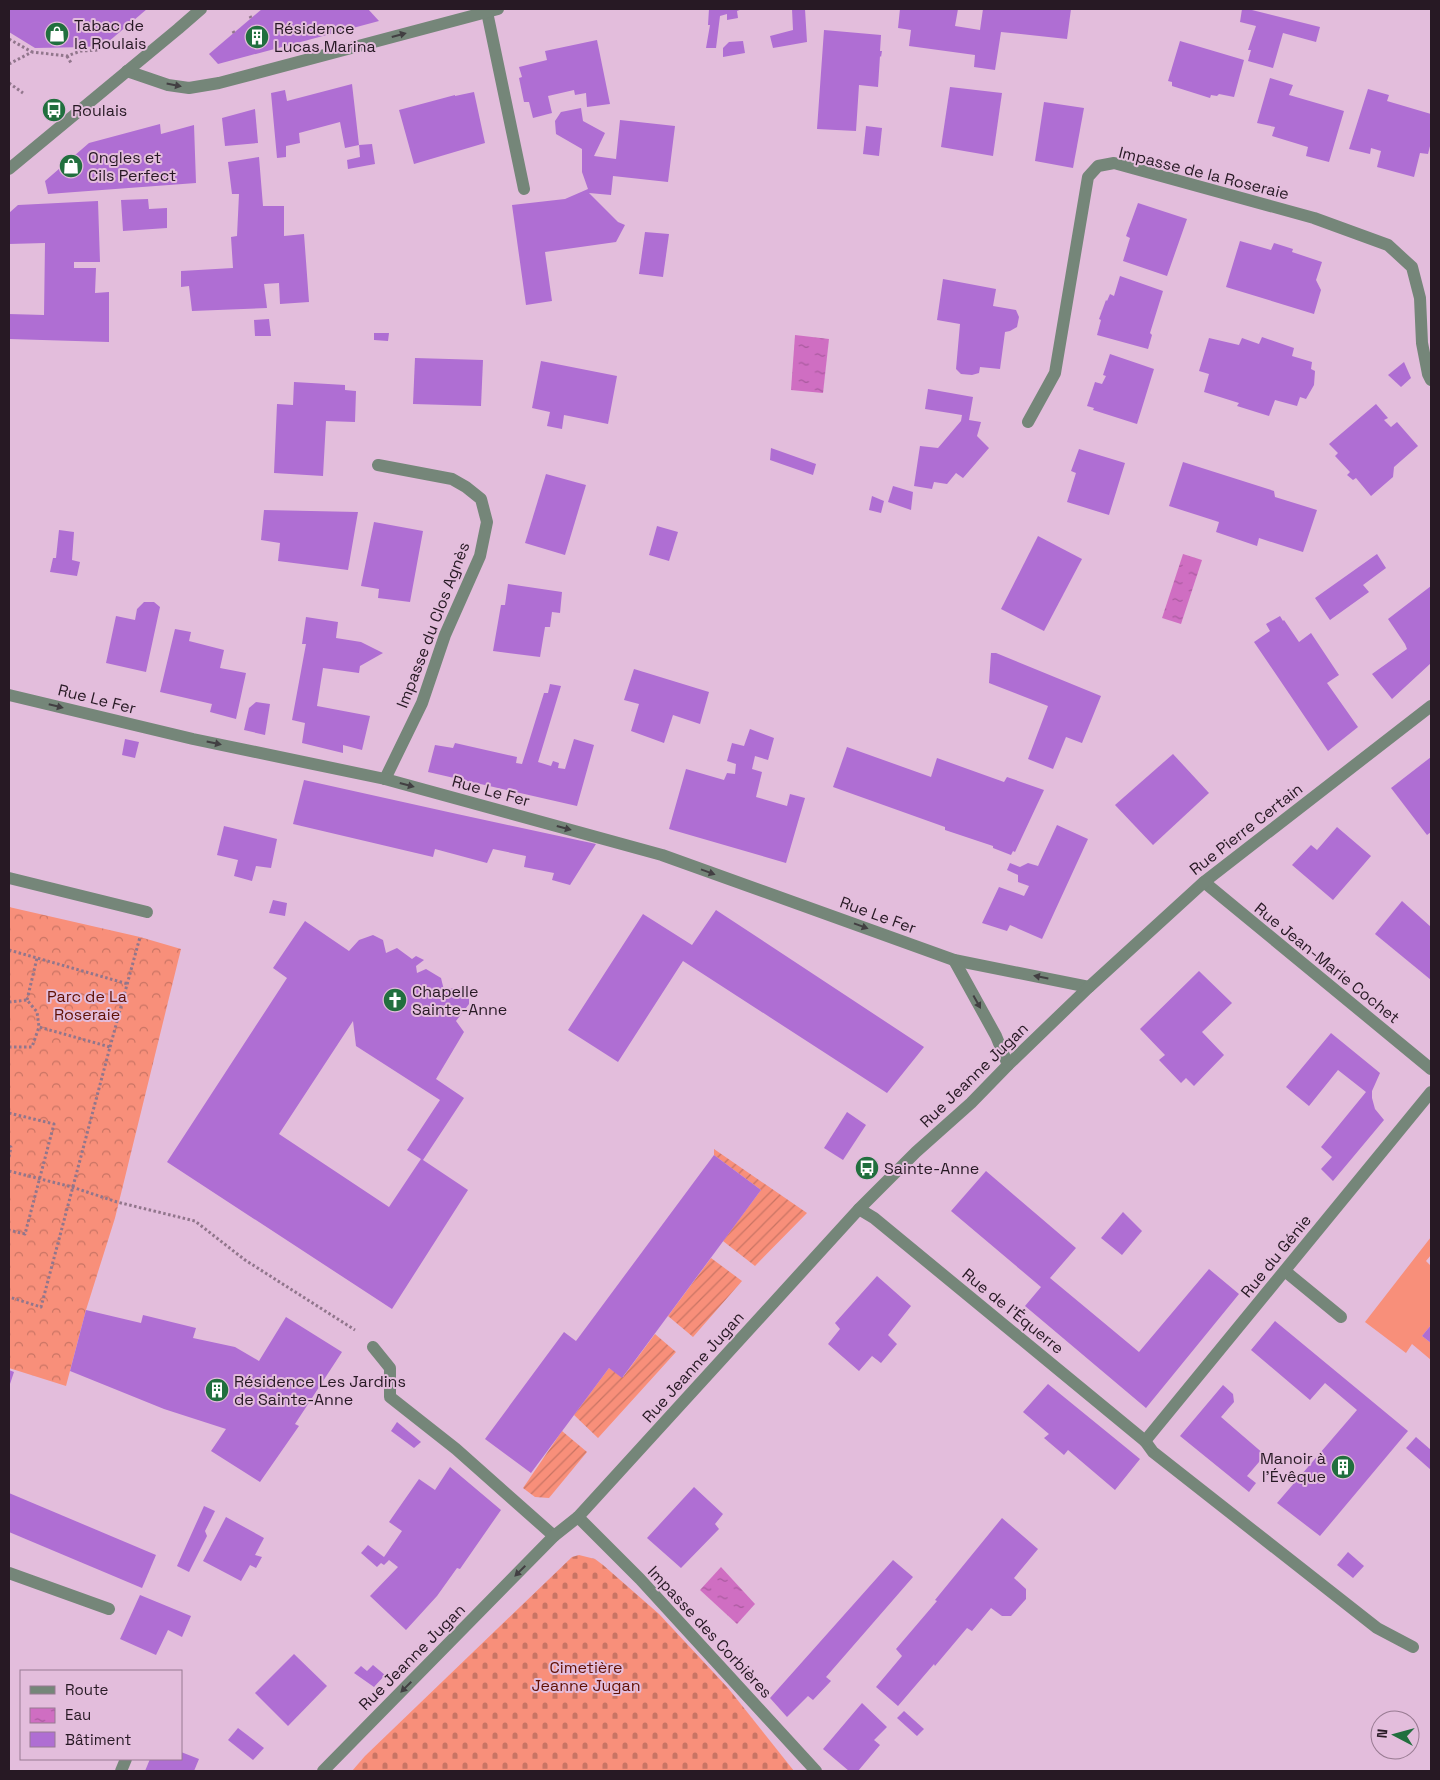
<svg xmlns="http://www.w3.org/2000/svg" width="1440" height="1780" font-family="'Space Grotesk',sans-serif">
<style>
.grass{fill:#f88f7a}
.forest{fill:url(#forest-crowns)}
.cemetery{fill:url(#cemetery-stones)}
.garden{fill:url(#garden-furrows)}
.water{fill:url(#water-ripples)}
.building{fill:#af6ed3;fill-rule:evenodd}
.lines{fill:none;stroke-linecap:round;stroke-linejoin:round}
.path{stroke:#91768c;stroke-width:3;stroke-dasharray:2.5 2.5;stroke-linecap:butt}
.lane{stroke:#758679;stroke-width:12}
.street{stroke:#758679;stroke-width:12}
.oneway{fill:#423f42}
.labels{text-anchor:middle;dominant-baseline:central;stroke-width:4;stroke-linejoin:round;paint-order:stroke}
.poi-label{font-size:16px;fill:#271924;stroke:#e3bddc;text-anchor:start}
.street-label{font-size:16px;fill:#271924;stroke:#e3bddc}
.park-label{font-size:16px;fill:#601104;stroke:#e3bddc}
</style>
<defs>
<pattern id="forest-crowns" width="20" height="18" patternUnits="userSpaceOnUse" patternTransform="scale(1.25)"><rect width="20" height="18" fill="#f88f7a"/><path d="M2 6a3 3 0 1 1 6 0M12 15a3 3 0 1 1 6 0" fill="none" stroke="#c97464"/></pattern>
<pattern id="cemetery-stones" width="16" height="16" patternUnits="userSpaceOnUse" patternTransform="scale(1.25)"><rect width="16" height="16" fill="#f88f7a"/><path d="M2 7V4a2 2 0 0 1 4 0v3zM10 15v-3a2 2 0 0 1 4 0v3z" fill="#c97464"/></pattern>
<pattern id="garden-furrows" width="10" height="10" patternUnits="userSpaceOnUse" patternTransform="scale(1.25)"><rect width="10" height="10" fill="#f88f7a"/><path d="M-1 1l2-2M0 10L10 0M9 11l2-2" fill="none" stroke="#c97464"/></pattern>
<pattern id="water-ripples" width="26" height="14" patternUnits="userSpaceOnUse" patternTransform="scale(1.25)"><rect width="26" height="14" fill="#cf6ec2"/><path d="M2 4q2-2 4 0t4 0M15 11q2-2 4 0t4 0" fill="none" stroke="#a85a9d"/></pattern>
</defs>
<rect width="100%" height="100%" fill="#e3bddc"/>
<polygon class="grass" points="1431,1237 1431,1255 1426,1261 1431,1266 1431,1325 1422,1336 1431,1343 1431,1360 1412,1344 1406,1353 1365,1322"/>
<polygon class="forest" points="9,907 140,937 181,949 115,1218 86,1310 66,1386 9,1368"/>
<polygon class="cemetery" points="579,1555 595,1559 603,1565 659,1614 728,1688 794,1771 352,1771 365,1756 572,1557"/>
<g class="garden">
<polygon points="714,1149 807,1213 755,1266 723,1241 761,1190 714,1155"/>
<polygon points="711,1258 742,1281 693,1337 668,1316"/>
<polygon points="655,1334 676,1352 598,1438 574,1415 609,1368 623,1377"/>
<polygon points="562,1431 587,1452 549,1498 535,1497 523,1488"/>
</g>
<g class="water">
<polygon points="795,335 829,339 823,393 791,390"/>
<polygon points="1183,554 1202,560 1181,624 1162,618"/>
<polygon points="721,1567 755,1604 737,1624 700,1590"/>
</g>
<g class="building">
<polygon points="9,9 147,9 108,42 88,47 35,48 9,32"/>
<polygon points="262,9 368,9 379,21 218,64 209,54"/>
<polygon points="709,9 742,9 737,11 738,18 727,20 727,14 720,16 716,48 706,48 710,25 708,25"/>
<polygon points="792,9 805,9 807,42 773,48 770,36 793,30"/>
<polygon points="900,9 958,9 955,26 980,30 983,9 1071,9 1067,39 1001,32 995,70 974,67 975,55 909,46 911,30 898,28"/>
<polygon points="1242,9 1248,9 1320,27 1316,42 1283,33 1273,68 1248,61 1251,50 1248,50 1256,26 1240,22"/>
<polygon points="824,30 881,35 880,51 882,51 881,57 880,56 878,87 859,85 856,131 817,129"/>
<polygon points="597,40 610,104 587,107 586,93 575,95 574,90 548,96 552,113 533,118 529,102 524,102 519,78 522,77 519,67 547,60 545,51"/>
<polygon points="743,41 745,53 723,57 723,48 729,42"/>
<polygon points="1180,41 1244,60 1234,97 1219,94 1217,96 1211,95 1210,98 1172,86 1172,82 1168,81"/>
<polygon points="1270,78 1293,85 1289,95 1344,111 1329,162 1306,156 1308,147 1272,136 1275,127 1257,123"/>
<polygon points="352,84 359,145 345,148 340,122 299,133 300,143 286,146 286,157 277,158 271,93 285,90 287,101"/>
<polygon points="950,87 1002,93 993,156 941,147"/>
<polygon points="1368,89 1389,95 1387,101 1431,114 1431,142 1428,154 1420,153 1414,177 1377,167 1381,151 1371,148 1370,154 1349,149"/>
<polygon points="474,92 485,143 414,164 399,110 455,95 455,96"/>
<polygon points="1044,102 1084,108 1073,168 1035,161"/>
<polygon points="581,108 583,121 605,133 594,156 616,159 620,120 675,126 668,182 613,176 611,195 589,193 618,222 625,225 616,242 545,252 552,301 526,305 512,205 565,199 588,189 582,172 582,149 556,134 555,121 561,112"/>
<polygon points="255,109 258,143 225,146 222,118"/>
<polygon points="160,124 161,134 194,125 196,183 48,194 45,181 89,143"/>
<polygon points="866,126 882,128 879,156 863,154"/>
<polygon points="372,144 375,164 348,169 347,160 360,157 359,145"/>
<polygon points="259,157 263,206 284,206 284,236 304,234 309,302 280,304 279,283 264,284 267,308 192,311 189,286 181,287 181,271 233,268 231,237 237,236 239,194 232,194 228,162"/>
<polygon points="148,199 149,209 167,208 167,228 123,231 121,200"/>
<polygon points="98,201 100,262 74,262 74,268 96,268 95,293 109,292 109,342 9,339 9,314 44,315 45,243 9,244 9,213 18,205"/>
<polygon points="1138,203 1187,219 1167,276 1123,261 1130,238 1126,236"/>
<polygon points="645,232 669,234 663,277 639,274"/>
<polygon points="1240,241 1271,250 1274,243 1293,249 1292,252 1322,262 1316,280 1321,290 1314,314 1226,287"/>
<polygon points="1120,276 1163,291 1150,333 1152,335 1148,349 1097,335 1101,320 1099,319 1106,300 1107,301 1110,294 1114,296"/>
<polygon points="943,279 996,289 993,306 1016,310 1019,317 1017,327 1010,331 1005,332 1000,369 980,367 979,373 972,375 961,374 956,369 960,324 937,320"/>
<polygon points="269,319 271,336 255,336 254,320"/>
<polygon points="374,333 389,333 388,341 374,340"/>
<polygon points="1262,337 1294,348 1292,356 1312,362 1311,369 1315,371 1314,385 1306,399 1300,397 1297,406 1275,400 1269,416 1237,406 1239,403 1204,392 1209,374 1199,371 1209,338 1239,345 1242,338 1259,344"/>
<polygon points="1110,354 1154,369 1137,424 1093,410 1094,408 1087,406 1095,382 1102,384 1106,376 1103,375"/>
<polygon points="415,358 483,360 481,406 413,404"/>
<polygon points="541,361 617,376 608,424 564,415 562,429 547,426 550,412 532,408"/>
<polygon points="1404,362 1411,378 1401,387 1388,375"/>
<polygon points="294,382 345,385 345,390 356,391 355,422 326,421 323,476 274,473 277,404 293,405"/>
<polygon points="928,389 973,397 969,420 981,422 977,436 989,448 963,478 956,473 947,484 934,482 932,489 914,486 920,446 938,448 961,421 962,415 925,409"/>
<polygon points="1376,404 1388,418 1384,420 1391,427 1397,422 1418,446 1394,467 1393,477 1371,496 1356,478 1353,480 1347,475 1350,472 1335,456 1338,453 1329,444"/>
<polygon points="771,448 816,464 813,475 770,460"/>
<polygon points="1079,449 1125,463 1109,515 1067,502 1076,473 1071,471"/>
<polygon points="1183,462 1274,491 1275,497 1317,510 1303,552 1259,538 1257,546 1216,532 1219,522 1169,506"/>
<polygon points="546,474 586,485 565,555 525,543"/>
<polygon points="893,486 913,492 911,510 888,502"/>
<polygon points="872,496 884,501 881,513 869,510"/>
<polygon points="264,510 358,512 348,570 278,561 280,543 261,540"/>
<polygon points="374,522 423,531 410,602 378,598 379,589 361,586"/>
<polygon points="657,526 678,532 669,561 649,555"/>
<polygon points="59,530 74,532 72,560 80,562 77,576 50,572 53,558 56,558"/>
<polygon points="1038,536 1082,559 1044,631 1001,609"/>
<polygon points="1377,554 1386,568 1363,585 1369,592 1330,620 1315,598"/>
<polygon points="508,584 562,592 560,613 552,612 550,627 545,627 540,657 493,651 501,605 505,605"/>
<polygon points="1431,586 1431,663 1392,699 1372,674 1407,649 1405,644 1388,619"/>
<polygon points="144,602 154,602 160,607 146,672 106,663 116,616 135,620 137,609"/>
<polygon points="1280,616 1283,621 1284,620 1299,642 1311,633 1339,675 1327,683 1358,727 1328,751 1254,642 1270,631 1266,624"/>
<polygon points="306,617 338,622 336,638 361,642 383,653 360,666 359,673 323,668 317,706 370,716 362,750 343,745 343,753 302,743 305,723 292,720 306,644 302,644"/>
<polygon points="175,629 191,632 189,641 224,650 220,668 246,673 236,719 210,712 212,704 160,692"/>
<polygon points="991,653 996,653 1101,696 1082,743 1066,737 1053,769 1028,759 1048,706 989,683"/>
<polygon points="634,669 709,692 700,724 673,715 664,743 631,731 639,704 624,700"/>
<polygon points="550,684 561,686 538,762 551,766 553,761 559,763 558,768 565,769 574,739 594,745 577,806 428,772 435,745 453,748 455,743 517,757 516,763 522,764 544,693 548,693"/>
<polygon points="256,702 270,704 265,735 244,730 249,708"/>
<polygon points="750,729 774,738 768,760 755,756 752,769 762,772 756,797 787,806 790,794 805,798 786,863 669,829 686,769 724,780 727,773 735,774 736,764 727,761 732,743 744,746"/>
<polygon points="125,739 139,742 135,758 122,755"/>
<polygon points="847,747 931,777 937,758 1004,782 1007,777 1044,790 1015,852 1013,851 1011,855 993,848 993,846 945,830 945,827 833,787"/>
<polygon points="1173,754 1209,793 1153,845 1115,805"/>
<polygon points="1431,757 1431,832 1427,835 1391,788"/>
<polygon points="304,780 448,812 596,844 570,885 552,880 554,873 524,867 526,856 493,849 487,863 435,849 433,857 293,824"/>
<polygon points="1057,825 1088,839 1042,939 1010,925 1007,931 982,923 999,887 1024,896 1029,886 1018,882 1018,875 1007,870 1010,863 1020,867 1028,863 1038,866"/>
<polygon points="224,826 277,839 271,868 256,866 252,881 234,876 238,860 217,855"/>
<polygon points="1337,827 1371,856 1333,900 1292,865 1311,845 1317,850"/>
<polygon points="273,900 287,903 285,916 269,913"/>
<polygon points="1402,901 1431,927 1431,980 1375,934"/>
<polygon points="716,910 924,1047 887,1093 683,961 618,1062 568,1030 643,914 692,945"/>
<path d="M305,921l44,30 10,-11 14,-5 10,5 3,13 11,-5 15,11 4,-3 8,4 -8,6 1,7 9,-4 15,9 3,12 11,-2 14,8v8l-13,17 8,11 -28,47 28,19 -41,62 45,30 -76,119 -225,-147 120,-184 -14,-10zM353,1021l3,25 84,54 -33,50 14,9 -32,48 -110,-73z"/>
<polygon points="1199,971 1232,1003 1202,1032 1224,1055 1194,1086 1186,1078 1181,1083 1159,1060 1165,1055 1140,1029"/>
<polygon points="1331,1033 1380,1073 1372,1091 1372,1098 1375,1109 1384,1120 1333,1181 1321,1169 1332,1157 1321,1147 1366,1092 1338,1070 1309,1106 1286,1087"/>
<polygon points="847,1112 866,1125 843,1160 824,1148"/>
<polygon points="714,1155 761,1190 622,1378 609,1368 531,1473 485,1439 564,1332 576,1341"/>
<polygon points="986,1171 1076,1248 1050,1278 1139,1352 1209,1269 1239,1294 1146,1408 1025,1306 1041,1287 951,1211"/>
<polygon points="1123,1212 1142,1231 1122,1255 1101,1238"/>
<polygon points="877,1276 911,1306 888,1335 897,1344 881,1363 872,1356 859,1371 828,1344 840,1329 835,1323"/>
<polygon points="86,1310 141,1323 143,1315 196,1328 193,1338 235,1347 259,1361 286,1317 342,1352 295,1424 299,1426 260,1482 211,1451 226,1429 164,1409 70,1371"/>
<polygon points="1275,1321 1408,1431 1320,1536 1277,1503 1357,1410 1325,1383 1310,1400 1251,1350"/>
<polygon points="1431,1325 1431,1343 1422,1336"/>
<polygon points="9,1370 14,1372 9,1387"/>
<polygon points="1048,1384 1140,1459 1115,1490 1068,1450 1064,1455 1044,1438 1049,1434 1023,1412"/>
<polygon points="1223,1385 1233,1394 1234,1402 1221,1417 1265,1455 1247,1476 1256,1483 1249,1492 1180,1436"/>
<polygon points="397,1422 421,1442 414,1448 391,1431"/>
<polygon points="1416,1437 1431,1450 1431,1470 1406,1448"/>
<polygon points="450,1467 501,1510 460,1569 457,1568 437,1596 406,1630 370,1596 398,1567 389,1560 384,1565 381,1563 377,1567 361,1553 368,1545 384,1557 402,1531 389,1522 419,1479 435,1490"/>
<polygon points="694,1487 723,1514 715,1524 719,1529 681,1568 647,1538"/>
<polygon points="9,1493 156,1555 142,1588 9,1532"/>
<polygon points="204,1506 215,1511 205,1531 207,1536 189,1572 177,1566"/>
<polygon points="226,1517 264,1538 255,1555 262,1557 256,1568 250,1565 241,1581 203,1561"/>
<polygon points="1002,1518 1038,1549 1014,1578 1026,1589 1026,1599 1011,1616 1002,1616 991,1608 972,1631 967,1628 935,1666 934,1664 898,1706 876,1687 902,1656 896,1649 937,1601 935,1600"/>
<polygon points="1348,1552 1364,1566 1353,1578 1337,1565"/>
<polygon points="893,1560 913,1577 826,1677 831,1681 813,1700 808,1696 787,1717 770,1698"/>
<polygon points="140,1595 191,1616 182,1637 168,1630 156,1655 120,1639"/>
<polygon points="294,1654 327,1686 288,1726 255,1693"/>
<polygon points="373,1665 385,1675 374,1687 354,1673 361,1666 367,1671"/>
<polygon points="862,1703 887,1727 874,1740 880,1745 858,1771 849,1771 823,1749"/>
<polygon points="904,1711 924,1729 917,1736 897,1718"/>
<polygon points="238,1728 264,1748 253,1760 228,1740"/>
<polygon points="181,1752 199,1759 194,1771 145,1771 150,1759 181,1759"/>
</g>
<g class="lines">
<g class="path">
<polyline points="250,16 251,18"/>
<polyline points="233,31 234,33"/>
<polyline points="9,39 32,52"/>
<polyline points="67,56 71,63"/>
<polyline points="9,64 32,52 67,56 81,51 99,50"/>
<polyline points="9,83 23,93"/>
<polyline points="9,950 128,984"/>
<polyline points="27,1000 37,958"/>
<polyline points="9,1002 27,1000 37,1012 39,1027"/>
<polyline points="9,1047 32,1047 39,1027 110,1047 41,1307 9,1297"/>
<polyline points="110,1047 140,937"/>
<polyline points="9,1113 54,1124 25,1234 9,1230"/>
<polyline points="9,1146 11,1147 9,1157"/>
<polyline points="9,1171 72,1187 117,1202 195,1221 245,1260 355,1330"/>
</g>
<g class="lane">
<polyline points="487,12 524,189"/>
<polyline points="1285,1271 1341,1317"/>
<polyline points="1145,1441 1153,1452 1377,1628 1413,1647"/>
<polyline points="578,1517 640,1579 816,1771"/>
<polyline points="9,1573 109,1609"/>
<polyline points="121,1771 126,1759"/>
</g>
<g class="street">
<polyline points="127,71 168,85 189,88 219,83 498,9"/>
<polyline points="9,169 178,29 201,9"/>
<polyline points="1028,422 1055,373 1088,177 1098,166 1114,163 1314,218 1388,245 1412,267 1420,298 1422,343 1428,374 1431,380"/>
<polyline points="378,465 452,479 466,487 481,499 487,522 480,556 445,635 422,703 385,779"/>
<polyline points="9,695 193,739 385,779 662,855 954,960 1089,987"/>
<polyline points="9,878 147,912"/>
<polyline points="1204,882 1431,1069"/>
<polyline points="954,960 996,1036 1008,1065"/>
<polyline points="859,1209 874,1218 1145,1441 1431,1092"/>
<polyline points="373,1347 390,1368 390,1397 456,1449 554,1536"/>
<polyline points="323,1771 554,1536 578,1517 859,1209 916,1152 971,1103 1008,1065 1089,987 1204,882 1431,706"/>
</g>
</g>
<defs><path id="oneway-solid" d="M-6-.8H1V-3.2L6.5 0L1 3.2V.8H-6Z" transform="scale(1.25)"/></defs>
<g class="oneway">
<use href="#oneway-solid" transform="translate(399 35) rotate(-15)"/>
<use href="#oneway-solid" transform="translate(174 85) rotate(11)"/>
<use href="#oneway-solid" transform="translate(56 706) rotate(14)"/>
<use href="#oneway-solid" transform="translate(214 743) rotate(12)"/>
<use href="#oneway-solid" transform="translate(407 785) rotate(15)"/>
<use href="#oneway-solid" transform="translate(564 828) rotate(15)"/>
<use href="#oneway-solid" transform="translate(708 872) rotate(20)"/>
<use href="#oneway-solid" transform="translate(861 926) rotate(20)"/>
<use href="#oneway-solid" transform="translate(1041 977) rotate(-169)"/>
<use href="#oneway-solid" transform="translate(977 1002) rotate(61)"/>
<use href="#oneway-solid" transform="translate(520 1571) rotate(135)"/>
<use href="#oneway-solid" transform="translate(406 1687) rotate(135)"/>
</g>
<defs>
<g id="shop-disc" transform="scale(1.25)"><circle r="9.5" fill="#216f3e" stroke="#e3bddc"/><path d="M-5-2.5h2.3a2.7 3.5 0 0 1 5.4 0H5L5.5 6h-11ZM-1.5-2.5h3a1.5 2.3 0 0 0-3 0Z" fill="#fff"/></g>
<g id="building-disc" transform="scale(1.25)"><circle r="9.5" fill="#216f3e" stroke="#e3bddc"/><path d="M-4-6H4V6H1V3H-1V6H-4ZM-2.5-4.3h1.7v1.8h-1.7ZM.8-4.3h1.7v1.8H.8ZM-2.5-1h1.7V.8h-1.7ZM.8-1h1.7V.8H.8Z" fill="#fff"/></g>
<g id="bus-disc" transform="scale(1.25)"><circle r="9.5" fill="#216f3e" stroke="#e3bddc"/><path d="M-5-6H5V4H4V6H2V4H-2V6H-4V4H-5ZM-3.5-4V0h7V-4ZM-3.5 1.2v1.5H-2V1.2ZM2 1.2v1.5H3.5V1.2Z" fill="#fff"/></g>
<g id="church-disc" transform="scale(1.25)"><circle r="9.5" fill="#216f3e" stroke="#e3bddc"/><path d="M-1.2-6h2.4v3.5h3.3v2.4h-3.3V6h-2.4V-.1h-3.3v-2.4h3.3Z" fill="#fff"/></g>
</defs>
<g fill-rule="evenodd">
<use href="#shop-disc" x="57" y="34"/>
<use href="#building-disc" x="257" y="37"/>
<use href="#bus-disc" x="54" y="110"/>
<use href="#shop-disc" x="71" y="166"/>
<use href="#church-disc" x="395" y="1000"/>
<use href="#bus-disc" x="867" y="1168"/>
<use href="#building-disc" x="217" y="1390"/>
<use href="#building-disc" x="1343" y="1467"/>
</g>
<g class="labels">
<g class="poi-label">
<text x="74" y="25">Tabac de<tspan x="74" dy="18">la Roulais</tspan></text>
<text x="274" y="28">Résidence<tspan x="274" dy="18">Lucas Marina</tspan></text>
<text x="72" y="110">Roulais</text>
<text x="88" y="157">Ongles et<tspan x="88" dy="18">Cils Perfect</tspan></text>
<text x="412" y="991">Chapelle<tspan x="412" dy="18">Sainte-Anne</tspan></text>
<text x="884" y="1168">Sainte-Anne</text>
<text x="234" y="1381">Résidence Les Jardins<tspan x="234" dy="18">de Sainte-Anne</tspan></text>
<text x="1326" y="1458" text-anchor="end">Manoir à<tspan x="1326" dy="18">l'Évêque</tspan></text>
</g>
<g class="street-label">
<text transform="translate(1204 173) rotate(14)">Impasse de la Roseraie</text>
<text transform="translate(433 625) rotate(-69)">Impasse du Clos Agnès</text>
<text transform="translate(97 699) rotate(14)">Rue Le Fer</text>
<text transform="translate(491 791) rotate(15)">Rue Le Fer</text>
<text transform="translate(1246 829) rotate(-38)">Rue Pierre Certain</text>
<text transform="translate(878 915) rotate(20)">Rue Le Fer</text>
<text transform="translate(1327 963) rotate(39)">Rue Jean-Marie Cochet</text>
<text transform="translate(974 1075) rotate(-44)">Rue Jeanne Jugan</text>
<text transform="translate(1276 1256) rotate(-51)">Rue du Génie</text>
<text transform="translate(1013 1311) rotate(39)">Rue de l'Équerre</text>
<text transform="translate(693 1367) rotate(-48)">Rue Jeanne Jugan</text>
<text transform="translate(710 1632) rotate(47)">Impasse des Corbières</text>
<text transform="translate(412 1657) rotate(-45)">Rue Jeanne Jugan</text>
</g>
<g class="park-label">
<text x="87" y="996">Parc de La<tspan x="87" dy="18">Roseraie</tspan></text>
<text x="586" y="1667">Cimetière<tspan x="586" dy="18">Jeanne Jugan</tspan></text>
</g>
</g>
<rect width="1440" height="1780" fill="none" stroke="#271924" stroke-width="20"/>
<rect x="20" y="1670" width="162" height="90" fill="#e3bddc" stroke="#987b92"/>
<rect x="30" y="1686" width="25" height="8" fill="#758679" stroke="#987b92"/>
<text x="65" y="1695" font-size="15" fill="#271924">Route</text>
<rect x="30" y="1708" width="25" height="15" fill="url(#water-ripples)" stroke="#987b92"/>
<text x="65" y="1720" font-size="15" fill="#271924">Eau</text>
<rect x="30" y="1732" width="25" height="15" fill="#af6ed3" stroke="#987b92"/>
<text x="65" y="1745" font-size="15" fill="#271924">Bâtiment</text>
<g transform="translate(1395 1735) rotate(276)"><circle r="24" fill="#e3bddc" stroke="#987b92"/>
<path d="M0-4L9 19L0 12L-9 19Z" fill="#216f3e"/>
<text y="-8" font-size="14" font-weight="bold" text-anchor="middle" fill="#271924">N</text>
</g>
</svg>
